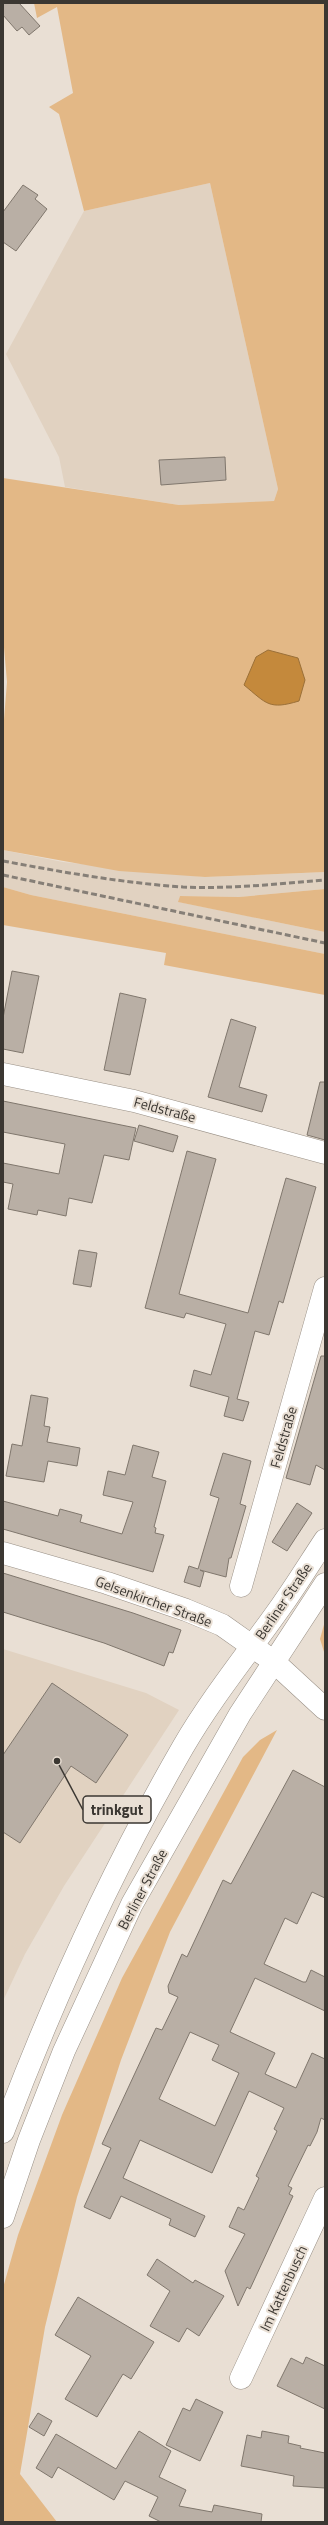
<svg xmlns="http://www.w3.org/2000/svg" width="328" height="2525" font-family="'Titillium Web',sans-serif">
<style>
.built{fill:#e1d2c1}
.green{fill:#e3b886}
.water{fill:#c4893c;stroke:#9b7039}
.building{fill:#b9afa5;stroke:#80776d;fill-rule:evenodd}
.lines{fill:none;stroke-linecap:round;stroke-linejoin:round}
.street-casing{stroke:#999086;stroke-width:23}
.secondary-casing{stroke:#999086;stroke-width:23}
.street{stroke:#fff;stroke-width:22}
.secondary{stroke:#fff;stroke-width:22}
.rail{stroke:#867f77;stroke-width:3;stroke-dasharray:6 3;stroke-linecap:butt}
.labels{text-anchor:middle;dominant-baseline:central;stroke-width:4;stroke-linejoin:round;paint-order:stroke}
.street-label{font-size:14px;fill:#3b3732;stroke:#e9dfd4}
.leader{fill:none;stroke:#3b3732;stroke-width:1.5}
.callout-dot{fill:#3b3732;stroke:#e9dfd4;stroke-width:1.5}
.callout{fill:#e9dfd4;stroke:#3b3732;stroke-width:1.5}
.callout-label{font-size:15px;text-anchor:middle;font-weight:bold;fill:#3b3732}
</style>
<rect width="100%" height="100%" fill="#e9dfd4"/>
<g class="built">
<polygon points="210,183 278,489 274,501 179,505 65,487 59,457 6,354 84,211"/>
<polygon points="3,850 63,862 205,877 325,872 325,889 239,897 180,896 179,902 325,932 325,954 31,895 3,887"/>
<polygon points="3,1649 146,1693 179,1710 64,1886 25,1954 3,2001"/>
</g>
<g class="green">
<polygon points="34,3 325,3 325,872 205,877 119,871 3,850 3,732 7,682 3,636 3,478 179,505 274,501 278,489 210,183 84,211 59,114 49,107 73,93 57,7 37,18"/>
<polygon points="3,887 31,895 325,954 325,995 164,965 166,953 3,925"/>
<polygon points="325,889 325,932 178,902 180,896 239,897"/>
<polygon points="325,1621 325,1655 320,1639"/>
<polygon points="277,1730 170,1932 121,2060 77,2197 45,2327 20,2474 57,2522 3,2522 3,2288 18,2235 62,2115 122,1978 243,1757 260,1740"/>
</g>
<path class="water" d="M268,650l30,8 7,22 -6,21c-30,9 -32,3 -55,-16l12,-28z"/>
<g class="building">
<polygon points="3,3 19,3 40,26 29,35 22,27 17,31 3,15"/>
<polygon points="23,185 38,195 35,199 47,209 16,251 3,242 3,212"/>
<polygon points="225,457 226,480 161,485 159,460"/>
<polygon points="12,971 39,976 23,1053 3,1049 3,1018"/>
<polygon points="120,993 146,999 130,1075 104,1070"/>
<polygon points="231,1019 256,1027 239,1087 267,1095 262,1112 208,1097"/>
<polygon points="320,1082 325,1082 325,1140 307,1135"/>
<polygon points="3,1101 136,1128 129,1160 104,1155 92,1203 69,1198 66,1216 38,1210 37,1215 8,1209 13,1184 3,1182 3,1163 59,1174 65,1144 3,1132"/>
<polygon points="139,1125 178,1136 173,1152 134,1141"/>
<polygon points="187,1151 216,1159 179,1294 248,1313 286,1178 316,1187 283,1303 279,1301 269,1335 255,1331 237,1399 249,1402 243,1421 224,1416 229,1397 190,1386 194,1370 211,1375 226,1324 186,1313 184,1318 145,1308"/>
<polygon points="79,1250 97,1253 91,1287 73,1284"/>
<polygon points="321,1356 325,1356 325,1470 316,1465 310,1485 286,1478"/>
<polygon points="31,1395 48,1398 44,1426 50,1427 47,1442 80,1448 77,1466 48,1461 44,1482 6,1476 12,1444 22,1446"/>
<polygon points="133,1445 159,1452 152,1477 166,1481 154,1527 156,1528 155,1533 164,1535 153,1572 3,1529 3,1501 58,1516 60,1509 82,1515 80,1522 122,1534 133,1502 103,1495 108,1471 125,1475"/>
<polygon points="223,1453 251,1461 240,1504 246,1506 231,1558 229,1558 226,1577 200,1570 204,1572 200,1587 184,1582 189,1566 198,1569 219,1498 210,1495"/>
<polygon points="297,1503 312,1513 287,1551 272,1542"/>
<polygon points="3,1573 133,1613 181,1630 173,1653 169,1652 164,1666 104,1643 3,1612"/>
<polygon points="52,1683 128,1735 96,1783 71,1766 20,1843 3,1832 3,1755"/>
<path d="M293,1770l32,17v111l-13,-6 -15,32 -12,-6 -21,46 39,18h3l5,-12 14,7v34l-70,-33 -25,54 45,21 -10,21 31,14 16,-35 13,6v61l-4,-2 -4,14 -7,14 -2,-1 -20,41 4,2 -3,6 4,2 -43,93 -3,-2 -9,19 -13,-35 20,-37 -16,-7 9,-20 6,3 15,-32 -3,-2 21,-45 -3,-2 10,-21 -35,-17 -37,82 -72,-33 -17,38 82,38 -10,21 -26,-12 2,-6 -50,-23 -11,23 -26,-12 27,-59 -9,-4 54,-116 6,2 16,-33 -9,-4 -1,-7 14,-32 5,3 36,-77 8,4zM190,2032l29,13 -7,15 27,13 -24,53 -56,-27z"/>
<polygon points="157,2259 193,2283 195,2280 224,2296 199,2336 187,2328 179,2342 150,2326 170,2291 147,2275"/>
<polygon points="78,2297 154,2342 131,2379 123,2374 97,2417 65,2399 91,2356 55,2335"/>
<polygon points="306,2357 325,2366 325,2409 277,2386 291,2358 303,2364"/>
<polygon points="196,2399 223,2412 200,2461 166,2445 183,2408 190,2411"/>
<polygon points="38,2413 52,2421 44,2436 29,2427"/>
<polygon points="139,2431 171,2451 159,2477 186,2490 179,2506 212,2512 214,2505 262,2514 261,2522 161,2522 149,2516 158,2497 125,2481 114,2500 58,2467 52,2478 36,2468 56,2434 116,2469"/>
<polygon points="262,2431 289,2436 288,2443 301,2446 300,2448 325,2453 325,2488 293,2486 294,2476 241,2466 247,2435 261,2438"/>
</g>
<g class="lines">
<g class="street-casing">
<g id="street">
<polyline points="3,1074 134,1101 325,1153"/>
<polyline points="3,1553 107,1583 186,1610 222,1625 273,1661 325,1709"/>
<polyline points="241,1586 325,1288"/>
<polyline points="241,2378 325,2198"/>
</g>
</g>
<g class="secondary-casing">
<g id="secondary">
<path d="M3,2132c50,-133 109,-262 180,-385 29,-50 66,-95 99,-142 15,-21 29,-44 43,-65"/>
<polyline points="3,2217 29,2140 64,2051 132,1904 240,1714 325,1584"/>
</g>
</g>
<use href="#street" class="street"/>
<use href="#secondary" class="secondary"/>
<g class="rail">
<path d="M3,861c59,11 120,22 180,26 47,2 95,-3 142,-7"/>
<polyline points="3,875 325,943"/>
</g>
</g>
<g class="labels">
<g class="street-label">
<text transform="translate(165 1109) rotate(15)">Feldstraße</text>
<text transform="translate(283 1437) rotate(-74)">Feldstraße</text>
<text transform="translate(154 1601) rotate(20)">Gelsenkircher Straße</text>
<text transform="translate(283 1601) rotate(-56)">Berliner Straße</text>
<text transform="translate(142 1889) rotate(-62)">Berliner Straße</text>
<text transform="translate(283 2288) rotate(-65)">Im Kattenbusch</text>
</g>
</g>
<path class="leader" d="M57 1761L83 1810"/>
<circle class="callout-dot" cx="57" cy="1761" r="4"/>
<rect class="callout" x="83" y="1796" width="68" height="27" rx="4"/>
<g class="callout-label">
<text x="117" y="1815">trinkgut</text>
</g>
<rect width="328" height="2525" fill="none" stroke="#3b3732" stroke-width="8"/>
</svg>
